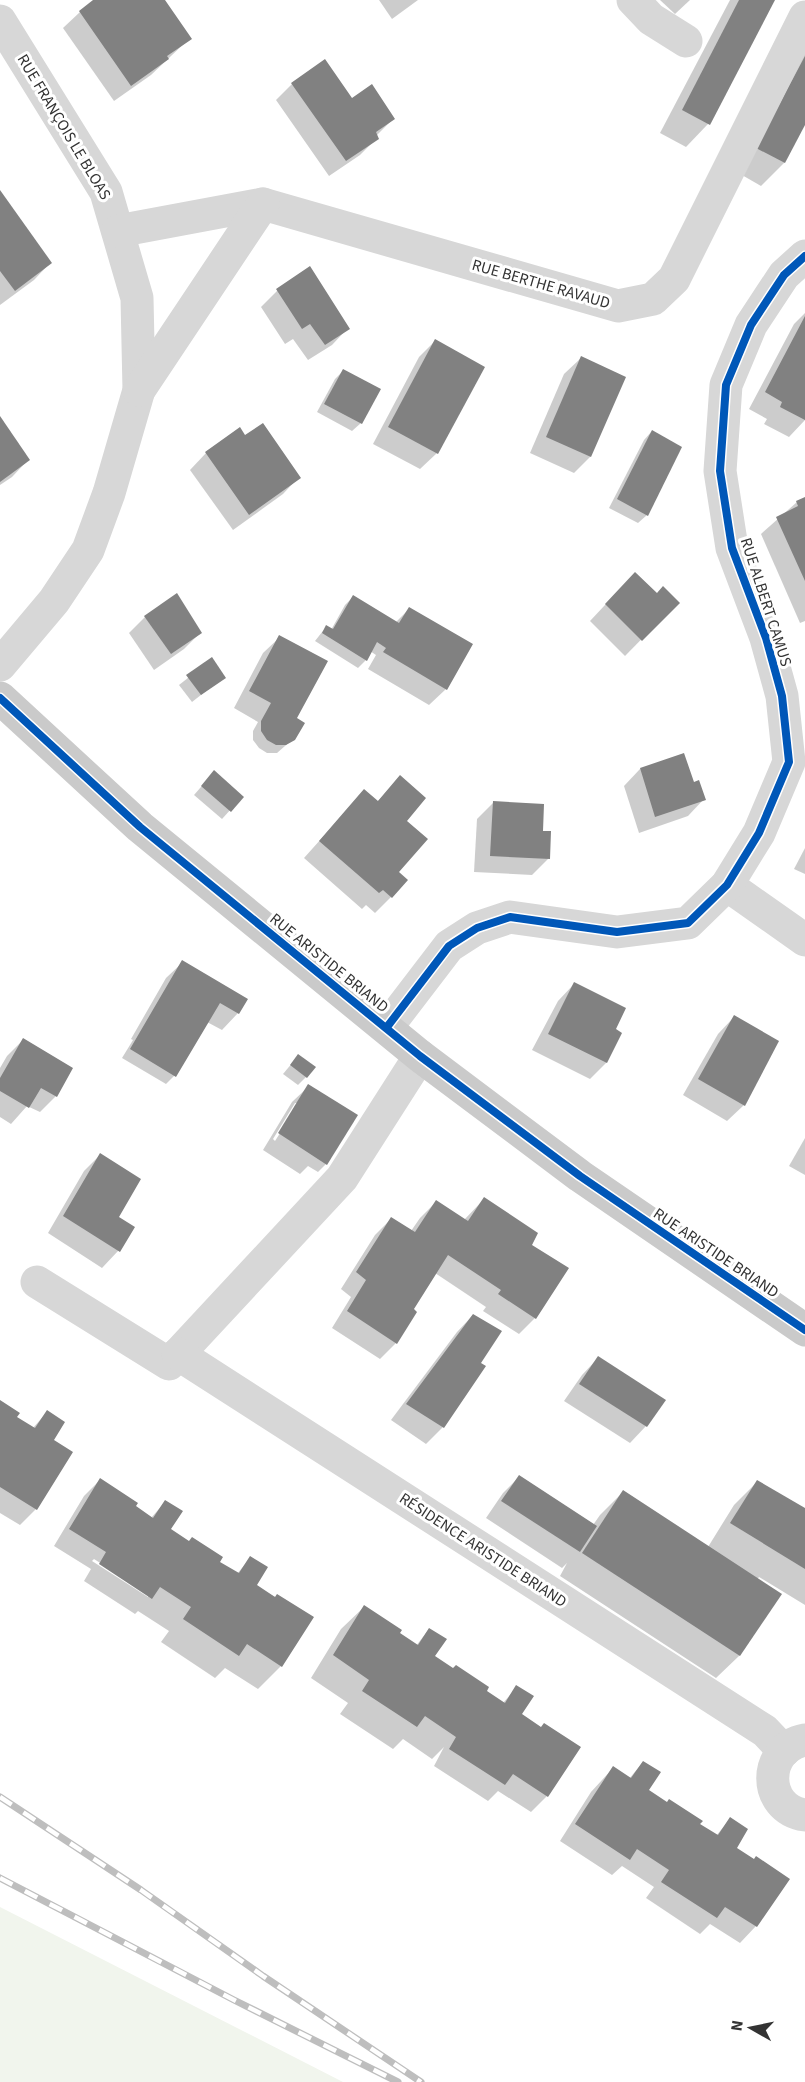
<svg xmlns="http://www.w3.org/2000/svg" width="805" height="2082" font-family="'Source Sans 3',sans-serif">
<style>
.green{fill:#f1f5ed}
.shadow{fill:#0003;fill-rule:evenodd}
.building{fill:#818181}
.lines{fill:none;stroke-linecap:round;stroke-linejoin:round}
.minor{stroke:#d7d7d7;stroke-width:33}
.major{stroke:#cacaca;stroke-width:33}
.rail-casing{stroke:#bebebe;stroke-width:7}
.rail{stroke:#fff;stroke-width:4.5;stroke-dasharray:14;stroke-linecap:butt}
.cycleway-casing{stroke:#fff;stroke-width:11}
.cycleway{stroke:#0057b8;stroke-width:8}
.labels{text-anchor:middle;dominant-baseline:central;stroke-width:6;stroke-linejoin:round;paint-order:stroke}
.street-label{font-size:16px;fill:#333;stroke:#fff}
</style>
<rect width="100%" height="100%" fill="#fff"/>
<polygon class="green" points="0,1907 343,2082 0,2082"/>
<g class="shadow">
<polygon points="97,0 164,0 190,38 151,75 114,101 63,28 80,12"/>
<polygon points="379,0 418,0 392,19"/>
<polygon points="660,0 690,0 675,14"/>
<polygon points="730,0 773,0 708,124 686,147 660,133"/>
<polygon points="805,38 805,122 784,163 761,186 735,171"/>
<polygon points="292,84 352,100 393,119 376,136 377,138 360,155 329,176 276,100"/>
<polygon points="0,192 50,263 34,280 0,305"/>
<polygon points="310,268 348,328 332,345 308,360 293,339 285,344 261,307 277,291"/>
<polygon points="805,313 805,420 789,437 764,424 767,419 749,409 794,324"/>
<polygon points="435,341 437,453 420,469 373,444 419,357"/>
<polygon points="581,358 590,457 574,473 530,453 564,374"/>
<polygon points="343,371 361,423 352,431 317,412 335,379"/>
<polygon points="0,419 28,460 12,477 0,485"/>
<polygon points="652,431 647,515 638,523 609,508 644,440"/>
<polygon points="245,437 299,477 283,494 233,530 190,470 206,453"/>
<polygon points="805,498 805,621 800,623 761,534 797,502"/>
<polygon points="619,590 657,594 677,603 625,656 590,621"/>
<polygon points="353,597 395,623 409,609 446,689 429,705 368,669 376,655 370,651 366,660 358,668 315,641 326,627 331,630 345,605"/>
<polygon points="145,617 200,633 184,649 154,670 129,633"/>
<polygon points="280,637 295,717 293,739 277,753 267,753 259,748 253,740 253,731 258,722 234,708 263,653"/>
<polygon points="212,659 224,677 192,702 179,685"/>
<polygon points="640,769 693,784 704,799 688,816 639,833 624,786"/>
<polygon points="214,772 242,797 222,819 194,795"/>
<polygon points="400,777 405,821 397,872 391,897 375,913 366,905 362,909 304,858 364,791 377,802"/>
<polygon points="493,803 542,832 548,859 532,875 474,872 477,819"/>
<polygon points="805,848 805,874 794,869"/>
<polygon points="183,962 238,1013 222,1030 207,1022 174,1076 166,1084 122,1058 133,1040 131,1039 166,978"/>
<polygon points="574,984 614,1029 621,1033 606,1063 590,1079 532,1050 558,1001"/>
<polygon points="734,1017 744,1105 727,1121 683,1095 718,1034"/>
<polygon points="23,1040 56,1096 40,1112 27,1106 11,1124 0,1117 0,1068 7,1056"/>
<polygon points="298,1056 306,1077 298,1085 283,1074"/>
<path d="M309,1086l17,78 -8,8 -10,-6 -8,8 -37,-24 29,-48zM295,1103h4l-24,38 -2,-2z"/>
<polygon points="805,1138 805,1175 789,1166"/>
<polygon points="100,1155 117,1218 133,1227 118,1251 102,1268 48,1233 84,1171"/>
<polygon points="484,1199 530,1245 535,1318 519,1334 483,1311 486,1307 435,1273 412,1309 396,1343 380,1359 332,1328 351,1297 341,1289 375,1235 391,1219 411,1231 420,1218 436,1202 464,1220"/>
<polygon points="473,1315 479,1364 484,1367 443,1427 426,1444 391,1420 457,1332"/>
<polygon points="598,1358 646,1426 630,1443 564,1401 582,1375"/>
<polygon points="0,1402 16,1417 33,1428 47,1412 52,1441 36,1509 20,1525 0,1513"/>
<polygon points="519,1477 593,1525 600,1515 623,1492 708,1547 734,1505 757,1482 805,1510 805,1605 759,1577 757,1580 780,1594 739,1656 716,1678 560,1576 567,1563 562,1568 486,1518 503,1493"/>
<path d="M100,1480l30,32 21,6 14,-16 4,27 68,45 14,-17 4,29 57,31 -31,49 -23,23 -33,-21 -10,10 -54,-36 8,-11 -31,-20 -3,3 -51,-33 7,-12 -37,-23 30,-50zM94,1559l54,35v3l-56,-36z"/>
<polygon points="364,1607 416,1646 429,1629 433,1657 503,1703 517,1687 520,1715 547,1796 531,1812 498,1791 488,1801 434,1766 444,1747 432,1759 403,1739 393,1749 340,1714 348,1703 311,1678 341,1629"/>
<polygon points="643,1762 647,1791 716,1836 730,1819 735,1848 788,1880 756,1926 740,1943 710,1924 700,1934 646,1898 654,1887 622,1866 612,1875 560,1841 591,1792 613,1768 629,1779"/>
</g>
<g class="building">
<polygon points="93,0 165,0 192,39 167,56 169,59 131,86 79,11"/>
<polygon points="739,0 775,0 710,125 682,110"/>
<polygon points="805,56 805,125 785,163 756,148"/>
<polygon points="325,59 352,98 372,84 395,119 376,132 379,139 346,161 291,83"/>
<polygon points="0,190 52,263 15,291 0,271"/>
<polygon points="310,266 350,329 325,345 310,324 302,329 276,289"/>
<polygon points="805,316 805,420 780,407 782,402 765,392"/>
<polygon points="435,339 485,367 438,454 388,427"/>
<polygon points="581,356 626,377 591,457 546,437"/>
<polygon points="343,369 381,389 362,424 324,404"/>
<polygon points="0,416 30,460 0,482"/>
<polygon points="263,423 301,478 249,515 205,452 240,427 245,435"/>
<polygon points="652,430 682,447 648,516 617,499"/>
<polygon points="805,497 805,581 776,517 798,506 796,501"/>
<polygon points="635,572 657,593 663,586 680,603 642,641 605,604"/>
<polygon points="177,593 202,633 171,654 144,616"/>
<polygon points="353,595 399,623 409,607 473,644 447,690 383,652 386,648 377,642 367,661 322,633 326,625 333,629"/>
<polygon points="279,635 328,661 297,718 305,723 295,740 286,745 276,745 267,740 261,731 261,721 271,703 249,691"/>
<polygon points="212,657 226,678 201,695 186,675"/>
<polygon points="684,753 694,782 699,780 706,800 655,817 640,768"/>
<polygon points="214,770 244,797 231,812 201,786"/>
<polygon points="400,775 426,798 407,821 428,839 399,872 408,880 392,898 383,890 379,893 319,841 364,789 378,801"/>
<polygon points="493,801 544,804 543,831 551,831 550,859 490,856"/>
<polygon points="182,960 248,999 239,1014 220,1003 176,1077 130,1049"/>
<polygon points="574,982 626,1008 616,1029 622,1033 607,1063 548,1034"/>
<polygon points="734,1015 779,1041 745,1106 698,1079"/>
<polygon points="23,1038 73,1068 57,1097 41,1088 29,1108 0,1091 0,1078"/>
<polygon points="298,1054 316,1067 307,1078 290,1065"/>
<polygon points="308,1084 358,1115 327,1165 278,1133"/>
<polygon points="100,1153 141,1179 119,1217 135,1227 120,1252 63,1216"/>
<polygon points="484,1197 538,1233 532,1245 569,1268 536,1319 498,1294 501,1290 448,1255 414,1309 417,1312 397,1344 347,1311 366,1280 356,1272 391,1217 415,1232 436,1200 468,1221"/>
<polygon points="473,1314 502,1331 481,1363 486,1366 444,1428 406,1404"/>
<polygon points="598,1356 666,1400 647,1427 579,1384"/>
<polygon points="0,1400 20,1413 17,1417 35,1428 47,1410 65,1422 54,1440 73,1452 37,1510 0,1487"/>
<polygon points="519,1475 597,1526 580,1552 501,1501"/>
<polygon points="100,1478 138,1503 136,1506 153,1518 165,1500 183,1511 171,1529 189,1541 192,1537 223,1557 220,1562 239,1573 250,1556 268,1567 257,1585 275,1597 277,1594 314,1617 282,1667 247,1644 239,1656 183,1619 191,1607 160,1587 152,1599 99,1564 106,1552 69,1529"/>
<polygon points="757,1480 805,1508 805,1569 730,1523"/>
<polygon points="623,1490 782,1594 740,1656 582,1553"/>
<polygon points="364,1605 402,1630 400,1633 418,1645 429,1628 447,1639 435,1656 453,1668 456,1665 489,1687 487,1691 505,1703 516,1685 534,1696 522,1714 541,1727 544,1723 581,1747 548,1797 513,1774 505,1785 449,1749 456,1737 425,1716 417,1727 362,1691 369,1680 333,1655"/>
<polygon points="643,1761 661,1772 649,1790 667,1802 669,1799 703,1821 700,1824 718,1835 730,1817 748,1829 737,1848 754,1859 756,1856 790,1879 757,1927 725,1907 717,1918 661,1882 669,1870 637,1849 630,1860 575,1824 613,1766 631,1778"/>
</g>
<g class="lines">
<g class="minor">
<polyline points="633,0 651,19 686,41"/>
<polyline points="0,21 106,192 137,298 139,390 109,493 88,550 54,601 0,665"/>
<polyline points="118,231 263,204 618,306 653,299 674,279 805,17"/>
<polyline points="139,390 263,204"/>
<polyline points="727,885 805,940"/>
<polyline points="387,1027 449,946 477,928 510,917 617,932 688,923 727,885 759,833 789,762 782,696 766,638 732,548 720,471 726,385 751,325 784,275 805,256"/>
<polyline points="37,1282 169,1364 342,1178 420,1056"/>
<polyline points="178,1354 765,1731 784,1751"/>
<path d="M805,1740c-43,8 -43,69 0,75"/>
</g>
<polyline class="major" points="0,698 140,827 420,1056 580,1176 805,1330"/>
<g class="rail-casing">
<g id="rail">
<polyline points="0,1797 141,1890 263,1976 421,2082"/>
<polyline points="0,1878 234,2000 398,2082"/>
</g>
</g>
<use href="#rail" class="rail"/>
<g class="cycleway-casing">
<g id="cycleway">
<polyline points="0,698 140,827 420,1056 580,1176 805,1330"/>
<polyline points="387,1027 449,946 477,928 510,917 617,932 688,923 727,885 759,833 789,762 782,696 766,638 732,548 720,471 726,385 751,325 784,275 805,256"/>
</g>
</g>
<use href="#cycleway" class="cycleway"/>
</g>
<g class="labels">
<g class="street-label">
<text transform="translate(64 127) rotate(59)">RUE FRANÇOIS LE BLOAS</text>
<text transform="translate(541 284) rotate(16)">RUE BERTHE RAVAUD</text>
<text transform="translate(766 602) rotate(72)">RUE ALBERT CAMUS</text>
<text transform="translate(329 963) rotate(39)">RUE ARISTIDE BRIAND</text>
<text transform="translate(716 1253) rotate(34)">RUE ARISTIDE BRIAND</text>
<text transform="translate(483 1550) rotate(33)">RÉSIDENCE ARISTIDE BRIAND</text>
</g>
</g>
<g transform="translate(751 2028) rotate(279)" stroke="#ffffff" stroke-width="4.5" paint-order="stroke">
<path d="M0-4.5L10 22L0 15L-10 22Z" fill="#333333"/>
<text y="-9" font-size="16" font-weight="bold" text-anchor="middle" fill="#333333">N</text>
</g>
</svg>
